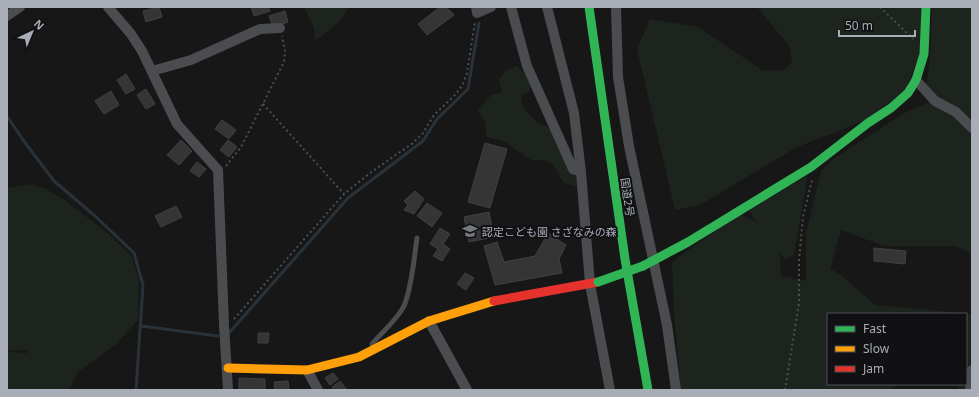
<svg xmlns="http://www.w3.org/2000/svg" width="979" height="397" font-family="'Noto Sans','Noto Sans JP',sans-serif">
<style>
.green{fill:#1d241e}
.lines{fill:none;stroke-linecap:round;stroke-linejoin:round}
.stream{stroke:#2a3239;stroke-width:3}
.building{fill:#353536;stroke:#3f4043}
.path{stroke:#4d4e52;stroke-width:2;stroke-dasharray:2 3;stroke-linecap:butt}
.lane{stroke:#4b4c50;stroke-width:5}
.street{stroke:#4b4c50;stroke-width:10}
.fast{stroke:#30b455;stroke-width:9}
.slow{stroke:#ff9f0a;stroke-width:9}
.jam{stroke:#e5322d;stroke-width:9}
.fast-bridge{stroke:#30b455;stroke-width:9}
.labels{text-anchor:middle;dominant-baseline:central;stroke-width:4;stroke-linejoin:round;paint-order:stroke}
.street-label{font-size:11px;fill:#a8adb8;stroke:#111113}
.poi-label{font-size:11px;fill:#a8adb8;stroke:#111113;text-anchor:start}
</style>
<rect width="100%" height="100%" fill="#171717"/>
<g class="green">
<polygon points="304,7 350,7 338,23 315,41 314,28"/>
<polygon points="757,7 922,7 920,54 905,91 866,120 797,147 700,205 675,210 637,49 650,19 698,27 762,70 782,71 792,62 789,46"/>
<polygon points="932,7 972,7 972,254 956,246 884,246 841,230 830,269 840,274 875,305 972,314 972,351 967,390 958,390 958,384 966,384 966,314 828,314 828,384 899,384 892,389 892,390 842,390 840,389 837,390 681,390 674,312 672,262 740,213 757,223 749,211 808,175 794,255 785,259 780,253 781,276 806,281 806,233 821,171 833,159 904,113 928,103 927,84 930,56"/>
<polygon points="517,66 531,81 530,91 521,96 524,110 540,124 553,129 570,163 579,187 564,183 553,164 543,160 531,160 502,140 486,137 486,123 478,111 491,95 502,92 499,79 508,69"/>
<polygon points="30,184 46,189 63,199 109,234 132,257 139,280 138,320 116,344 78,372 69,390 7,390 7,352 27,353 29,350 7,351 7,188"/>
</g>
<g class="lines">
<g class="stream">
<polyline points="7,116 23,140 54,181 95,216 134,253 143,285 136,390"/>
<polyline points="141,326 218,336"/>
<polyline points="229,333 348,198 423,141 437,119 468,89 479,23"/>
</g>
</g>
<g class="building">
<polygon points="159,7 162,17 146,22 143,11"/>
<polygon points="251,7 268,7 270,11 254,16"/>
<polygon points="440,7 446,7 454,15 427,35 418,24"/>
<polygon points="285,11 288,22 273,27 269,16"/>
<polygon points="126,74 135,89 126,94 117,80"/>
<polygon points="146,89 155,104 146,109 137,95"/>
<polygon points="111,91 119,105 104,114 95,101"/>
<polygon points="222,120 236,130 229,139 215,129"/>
<polygon points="181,140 192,151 179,165 167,155"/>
<polygon points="228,140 237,147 229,157 220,150"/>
<polygon points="485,143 507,149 490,208 468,202"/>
<polygon points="197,162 206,169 199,177 190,171"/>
<polygon points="415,191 424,199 414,214 404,210 408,205 404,201"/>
<polygon points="427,203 442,213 432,227 417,216"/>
<polygon points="176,206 182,217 161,227 155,216"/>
<polygon points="489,212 494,237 469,242 464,217"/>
<polygon points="440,228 450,234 443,244 450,249 442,261 433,256 438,249 430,244"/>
<polygon points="548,233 566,245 559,259 562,273 495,285 484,246 497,242 504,262 535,256"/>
<polygon points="874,248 906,251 905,264 874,261"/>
<polygon points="465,273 474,278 466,290 457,284"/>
<polygon points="258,333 269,333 268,343 258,343"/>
<polygon points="333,373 338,379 330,385 325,378"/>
<polygon points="239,378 265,379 265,390 239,390"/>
<polygon points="288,381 289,390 275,390 274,382"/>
<polygon points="340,381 347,390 334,390 332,387"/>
</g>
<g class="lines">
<g class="path">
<polyline points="880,7 913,39"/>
<polyline points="263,104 344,194"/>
<polyline points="226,166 241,147 284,62 285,51 282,36"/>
<polyline points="234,319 344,194 370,173 413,143 423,133 434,115 456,94 463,84 467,73 475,22"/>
<polyline points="785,390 799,303 799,260 803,217 812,180"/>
</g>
<path class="lane" d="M373,346l-1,-2c10,-12 25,-24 32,-38 8,-19 10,-48 13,-68"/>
<g class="street">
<polyline points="108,7 131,34 142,51 177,124 218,170 224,325 228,390"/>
<polyline points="476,7 477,13 491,7"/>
<polyline points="511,7 527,66 573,169 581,172"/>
<polyline points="547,7 574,113 581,172 590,284 610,390"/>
<polyline points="616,7 618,77 629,146 667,325 676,390"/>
<polyline points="7,16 20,7"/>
<polyline points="152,71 191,60 260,29 280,28"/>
<polyline points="916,80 935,101 956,112 972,128"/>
<polyline points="429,321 467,390"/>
<polyline points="307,370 318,390"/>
<polyline points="970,390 972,370"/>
</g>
<g class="fast">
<polyline points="589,7 625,259 648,390"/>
<polyline points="643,266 688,242 811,167 868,123 891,108 908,93 916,80 924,54 926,7"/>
</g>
<polyline class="slow" points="228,368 307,370 359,357 429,321 494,301"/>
<polyline class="jam" points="494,301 598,282"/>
<polyline class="fast-bridge" points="598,282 643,266"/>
</g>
<defs>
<g id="school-bare" transform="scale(1.2)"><path d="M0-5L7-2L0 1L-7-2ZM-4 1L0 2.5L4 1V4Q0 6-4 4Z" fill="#757880" stroke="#111113" stroke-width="2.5" paint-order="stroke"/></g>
</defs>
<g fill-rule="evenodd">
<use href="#school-bare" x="470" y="231"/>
</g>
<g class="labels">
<g class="street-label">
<text transform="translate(628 197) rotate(82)">国道2号</text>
</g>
<g class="poi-label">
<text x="482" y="231">認定こども園 さざなみの森</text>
</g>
</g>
<rect width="979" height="397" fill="none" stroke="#a8adb8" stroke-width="16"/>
<rect x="827" y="313" width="140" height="72" fill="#111113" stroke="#4d4f55"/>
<rect x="835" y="326" width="20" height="6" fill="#30b455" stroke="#4d4f55"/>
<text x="863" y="333" font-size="12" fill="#a8adb8">Fast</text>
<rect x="835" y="346" width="20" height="6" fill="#ff9f0a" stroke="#4d4f55"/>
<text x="863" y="353" font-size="12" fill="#a8adb8">Slow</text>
<rect x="835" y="366" width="20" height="6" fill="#e5322d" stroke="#4d4f55"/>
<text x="863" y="373" font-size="12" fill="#a8adb8">Jam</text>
<g transform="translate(32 32) rotate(44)" stroke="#111113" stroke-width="3" paint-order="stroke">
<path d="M0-3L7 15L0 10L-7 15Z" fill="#a8adb8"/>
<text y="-6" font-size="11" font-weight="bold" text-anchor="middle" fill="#a8adb8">N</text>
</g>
<path d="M839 30v6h76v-6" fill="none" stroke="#a8adb8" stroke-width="2"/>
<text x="845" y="30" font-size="12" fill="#a8adb8" stroke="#111113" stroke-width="3" paint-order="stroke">50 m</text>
</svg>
